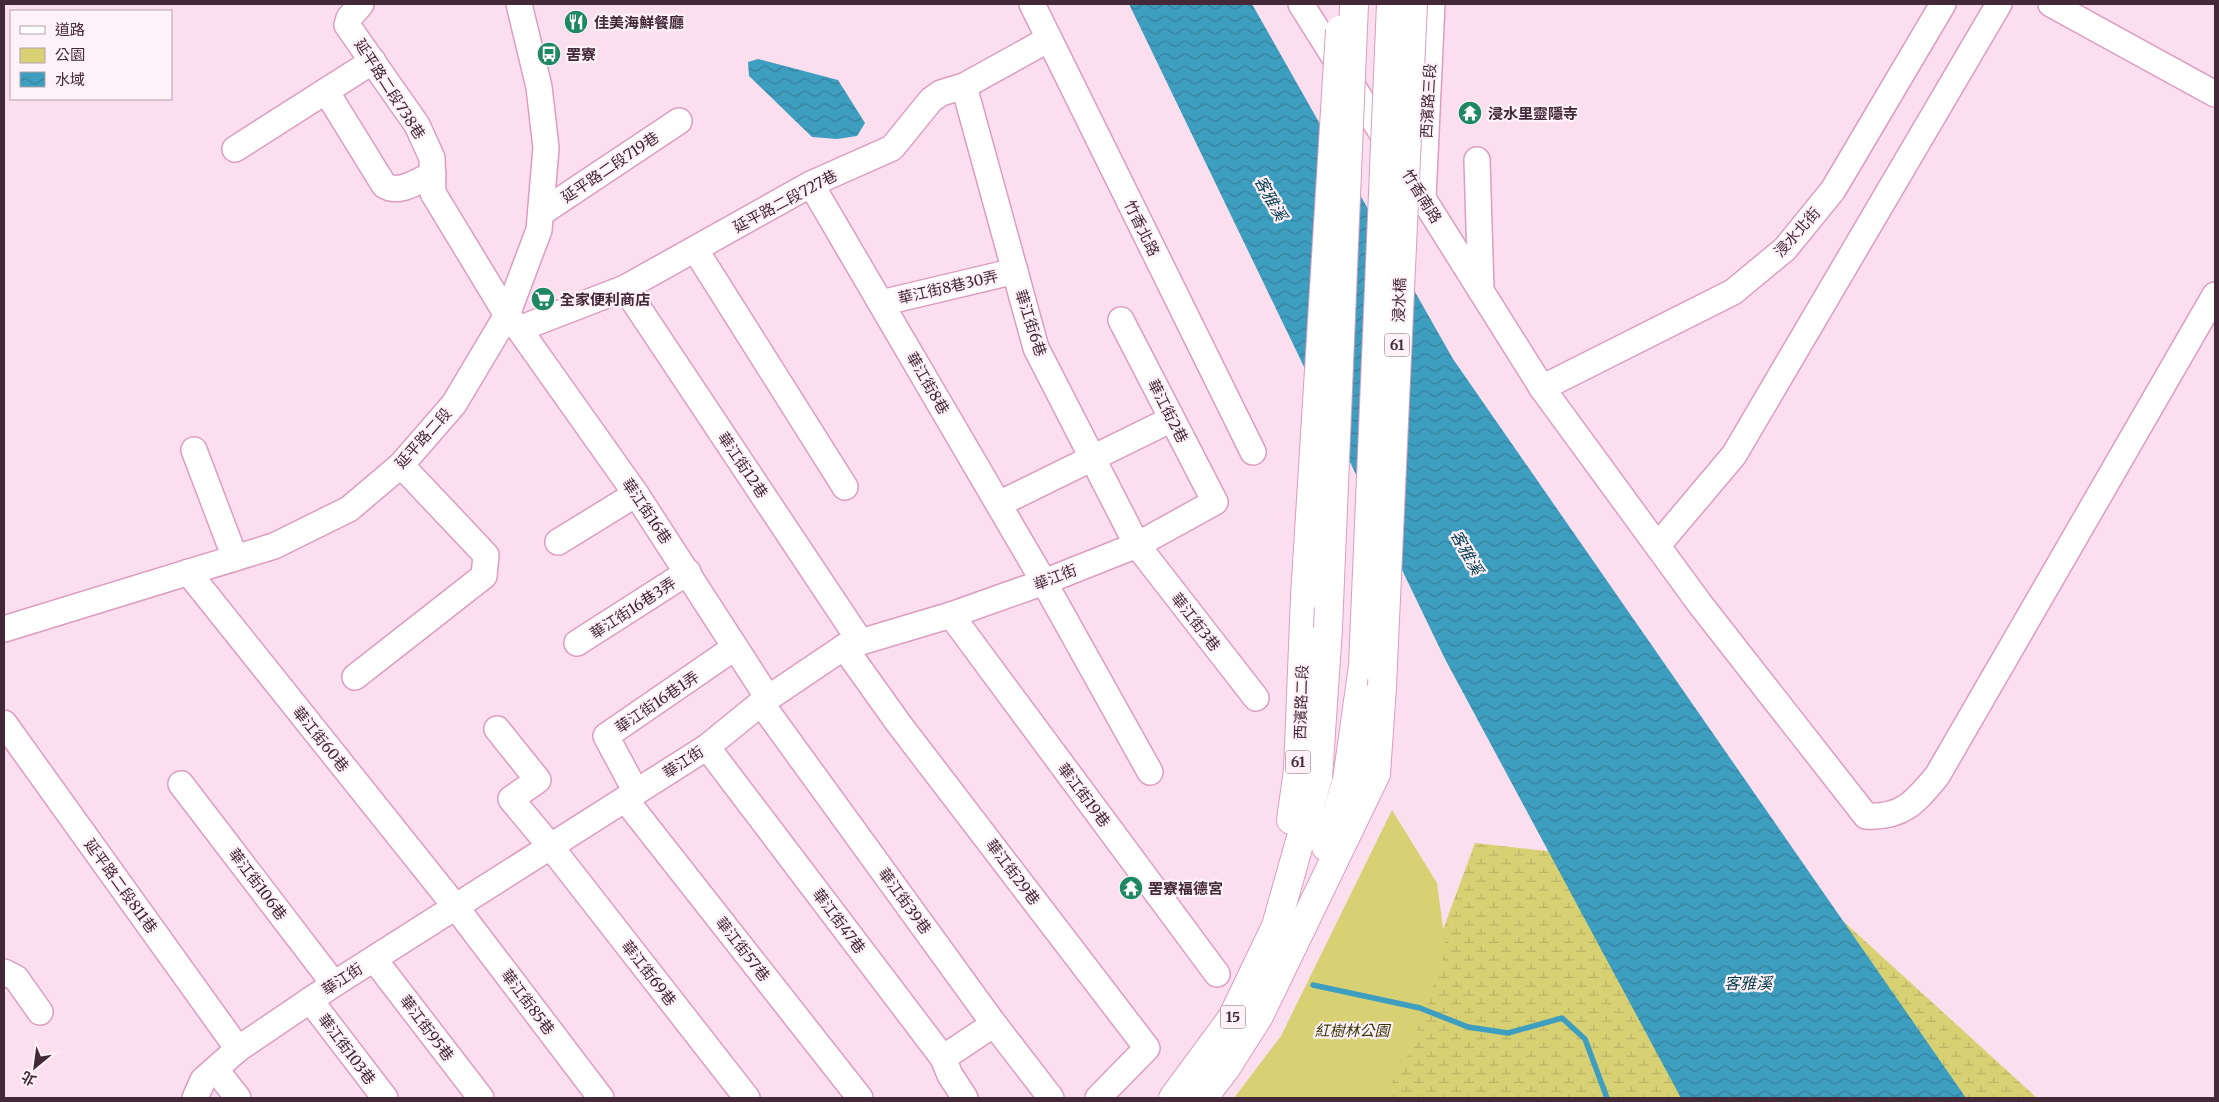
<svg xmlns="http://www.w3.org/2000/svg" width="2219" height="1102" font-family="Merriweather,'Noto Sans TC',serif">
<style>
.wetland{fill:url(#wetland-marsh)}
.green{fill:#d8d174}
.water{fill:url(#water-waves)}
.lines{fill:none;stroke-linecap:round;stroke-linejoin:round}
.stream{stroke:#3e9ec0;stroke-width:5.5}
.minor-casing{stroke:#dc9dc0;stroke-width:28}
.major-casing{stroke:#dc9dc0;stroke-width:30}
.highway-casing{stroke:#dc9dc0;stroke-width:30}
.minor{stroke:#fff;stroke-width:25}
.major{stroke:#fff;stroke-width:28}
.highway{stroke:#fff;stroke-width:28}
.major-bridge-casing{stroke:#dc9dc0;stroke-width:30;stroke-linecap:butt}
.highway-bridge-casing{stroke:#dc9dc0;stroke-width:30;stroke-linecap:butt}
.major-bridge{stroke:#fff;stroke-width:28}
.highway-bridge{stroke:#fff;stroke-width:28}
.labels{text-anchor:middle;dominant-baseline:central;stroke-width:4.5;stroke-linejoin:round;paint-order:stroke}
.shield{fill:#fff1f8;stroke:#7b6572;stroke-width:1}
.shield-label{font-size:14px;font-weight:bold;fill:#432938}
.poi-label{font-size:15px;font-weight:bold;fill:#432938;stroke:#fff1f8;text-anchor:start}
.street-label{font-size:15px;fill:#432938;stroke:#fff1f8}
.park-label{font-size:15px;font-style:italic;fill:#3b370a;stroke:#fff1f8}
.water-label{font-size:16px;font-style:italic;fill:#003b4d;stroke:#fff1f8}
</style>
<defs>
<pattern id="wetland-marsh" width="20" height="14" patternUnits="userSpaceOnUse" patternTransform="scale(1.25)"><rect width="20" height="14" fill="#d8d174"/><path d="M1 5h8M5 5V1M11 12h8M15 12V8" fill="none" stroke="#bbb365"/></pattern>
<pattern id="water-waves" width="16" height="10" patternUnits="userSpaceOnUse" patternTransform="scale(1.25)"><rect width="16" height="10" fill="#3e9ec0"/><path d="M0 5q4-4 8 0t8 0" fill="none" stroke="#36819d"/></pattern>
</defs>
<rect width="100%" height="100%" fill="#fbdfee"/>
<polygon class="wetland" points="1475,843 1628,860 1831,910 2037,1098 1378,1098 1384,1089"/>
<polygon class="green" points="1392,810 1437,883 1446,950 1409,1053 1383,1098 1234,1098 1281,1036"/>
<g class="water">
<polygon points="1129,4 1252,4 1453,359 1966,1098 1681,1098 1445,659"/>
<polygon points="758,59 838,80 865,123 857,136 837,139 812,137 749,76 748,62"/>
</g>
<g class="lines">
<polyline class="stream" points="1313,985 1420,1008 1468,1027 1508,1033 1562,1018 1585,1039 1607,1098"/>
<g class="minor-casing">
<g id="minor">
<polyline points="361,4 349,18 347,25 417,125 432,158 433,193 507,315 519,329 625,288 811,184 892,148 931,100 941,93 964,86 1049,39"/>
<polyline points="1032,4 1253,452"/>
<path d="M1301,4l241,384 158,216 166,212c37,2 49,-14 71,-40l278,-481"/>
<polyline points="2051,4 2215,94"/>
<polyline points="964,86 1036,348 1137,545 1256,698"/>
<path d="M326,91l58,94c15,10 34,-4 49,-11"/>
<polyline points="235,149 373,61"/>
<polyline points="1477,160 1481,291"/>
<polyline points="811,184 1044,582 1150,772"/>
<polyline points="1423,198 1432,4"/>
<polyline points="541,213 679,121"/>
<polyline points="695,249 845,487"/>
<polyline points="625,288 860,641"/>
<polyline points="881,303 1015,271"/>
<polyline points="519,329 636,494 768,698"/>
<polyline points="1542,388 1733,292 1785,249 1833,190 1943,4"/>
<polyline points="194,450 235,558"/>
<polyline points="999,504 1172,419"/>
<polyline points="558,542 636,494"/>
<polyline points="1659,544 1734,455 1999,4"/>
<polyline points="188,572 455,906 601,1098"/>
<polyline points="951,615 1217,974"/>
<polyline points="4,629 274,546 349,509 401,465 454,404 507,315 539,230 546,148 539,87 519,4"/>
<polyline points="577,643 688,572"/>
<polyline points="844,647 899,724 1147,1048 1098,1098"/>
<polyline points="355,677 484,576 486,555 401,465"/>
<polyline points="761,703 994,1024 1051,1098"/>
<polyline points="4,723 238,1049"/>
<polyline points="497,729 538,780 511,799 551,847 747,1098"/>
<polyline points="707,747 943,1058 950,1075 965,1098"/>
<polyline points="181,784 334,984"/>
<polyline points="636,792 606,736 734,648"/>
<polyline points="625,799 860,1098"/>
<polyline points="374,959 481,1098"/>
<polyline points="4,972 16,978 40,1012"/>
<polyline points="310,1000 385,1098"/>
<polyline points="943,1058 994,1024"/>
<polyline points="216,1070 238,1098"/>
<polyline points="195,1098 203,1080 238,1049 334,984 707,747 761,703 844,647 951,615 1044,582 1137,545 1215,502 1121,320"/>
</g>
</g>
<g class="major-casing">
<g id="major">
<polyline points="1291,820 1298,770 1305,597"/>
<polyline points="1326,847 1347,780"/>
<polyline points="1173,1098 1232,1018 1276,926 1318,777"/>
<polyline points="1203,1098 1226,1068 1259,1016 1376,774 1382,686"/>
</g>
</g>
<g class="highway-casing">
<g id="highway">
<polyline points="1318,777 1328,628"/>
<polyline points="1347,780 1363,666"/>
</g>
</g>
<use href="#minor" class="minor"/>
<use href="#major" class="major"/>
<use href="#highway" class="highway"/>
<g class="major-bridge-casing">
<g id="major-bridge">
<polyline points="1305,597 1340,30"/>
<polyline points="1382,686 1413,4"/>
</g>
</g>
<g class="highway-bridge-casing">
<g id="highway-bridge">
<polyline points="1328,628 1354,4"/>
<polyline points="1363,666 1391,4"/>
</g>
</g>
<use href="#major-bridge" class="major-bridge"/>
<use href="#highway-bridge" class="highway-bridge"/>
</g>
<defs>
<g id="restaurant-disc" transform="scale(1.25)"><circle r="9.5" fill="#1e8764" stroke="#fff1f8"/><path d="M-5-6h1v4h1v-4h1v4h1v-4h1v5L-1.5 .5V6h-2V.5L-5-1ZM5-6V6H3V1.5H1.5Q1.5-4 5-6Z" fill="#fff"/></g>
<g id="bus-disc" transform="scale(1.25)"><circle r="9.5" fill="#1e8764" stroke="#fff1f8"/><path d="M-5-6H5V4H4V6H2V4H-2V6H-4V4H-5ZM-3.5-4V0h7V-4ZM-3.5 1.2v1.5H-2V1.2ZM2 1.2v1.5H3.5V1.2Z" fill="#fff"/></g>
<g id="temple-disc" transform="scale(1.25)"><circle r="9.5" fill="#1e8764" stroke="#fff1f8"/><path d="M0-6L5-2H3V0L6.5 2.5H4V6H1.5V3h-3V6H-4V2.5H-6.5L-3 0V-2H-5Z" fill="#fff"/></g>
<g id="supermarket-disc" transform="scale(1.25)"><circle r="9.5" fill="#1e8764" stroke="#fff1f8"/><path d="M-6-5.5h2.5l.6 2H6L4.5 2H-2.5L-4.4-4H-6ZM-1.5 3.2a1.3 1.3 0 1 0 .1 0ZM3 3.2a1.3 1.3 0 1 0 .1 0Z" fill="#fff"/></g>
</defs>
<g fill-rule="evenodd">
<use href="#restaurant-disc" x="576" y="22"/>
<use href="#bus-disc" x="549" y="54"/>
<use href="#temple-disc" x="1470" y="113"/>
<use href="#supermarket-disc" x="543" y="299"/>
<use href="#temple-disc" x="1131" y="888"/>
</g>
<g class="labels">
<g class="shield">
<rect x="1384.5" y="333.5" width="25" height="23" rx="4"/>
<rect x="1285.5" y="750.5" width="25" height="23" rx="4"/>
<rect x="1220.5" y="1005.5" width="25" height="23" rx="4"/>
</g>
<g class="shield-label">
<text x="1397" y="345">61</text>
<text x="1298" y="762">61</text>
<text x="1233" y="1017">15</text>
</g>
<g class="poi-label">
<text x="594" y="22">佳美海鮮餐廳</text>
<text x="566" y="54">罟寮</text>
<text x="1488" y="113">浸水里靈隱寺</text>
<text x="560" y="299">全家便利商店</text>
<text x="1148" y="888">罟寮福德宮</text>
</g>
<g class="street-label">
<text transform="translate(390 89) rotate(57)">延平路二段738巷</text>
<text transform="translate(1428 101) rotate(-87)">西濱路三段</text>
<text transform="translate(610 167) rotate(-34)">延平路二段719巷</text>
<text transform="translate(1422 196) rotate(58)">竹香南路</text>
<text transform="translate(785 201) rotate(-28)">延平路二段727巷</text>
<text transform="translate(1142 228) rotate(64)">竹香北路</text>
<text transform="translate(1797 232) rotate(-48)">浸水北街</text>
<text transform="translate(948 287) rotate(-13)">華江街8巷30弄</text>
<text transform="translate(1399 300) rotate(-88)">浸水橋</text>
<text transform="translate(1031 323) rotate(72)">華江街6巷</text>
<text transform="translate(928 383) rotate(60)">華江街8巷</text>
<text transform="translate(1168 411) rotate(63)">華江街2巷</text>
<text transform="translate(423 438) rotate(-48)">延平路二段</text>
<text transform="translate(743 465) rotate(56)">華江街12巷</text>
<text transform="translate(647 511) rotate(56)">華江街16巷</text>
<text transform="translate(1055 577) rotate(-21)">華江街</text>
<text transform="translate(633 608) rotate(-33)">華江街16巷3弄</text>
<text transform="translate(1196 622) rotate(52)">華江街3巷</text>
<text transform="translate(657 702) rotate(-34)">華江街16巷1弄</text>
<text transform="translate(1301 702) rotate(-88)">西濱路二段</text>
<text transform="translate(321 739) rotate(51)">華江街60巷</text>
<text transform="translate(683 762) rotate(-33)">華江街</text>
<text transform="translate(1084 795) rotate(53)">華江街19巷</text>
<text transform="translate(1013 872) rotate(53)">華江街29巷</text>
<text transform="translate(258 884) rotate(53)">華江街106巷</text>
<text transform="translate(121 886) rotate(54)">延平路二段811巷</text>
<text transform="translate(905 901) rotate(54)">華江街39巷</text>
<text transform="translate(839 921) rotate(53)">華江街47巷</text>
<text transform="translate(743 949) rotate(52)">華江街57巷</text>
<text transform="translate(649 973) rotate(52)">華江街69巷</text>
<text transform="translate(342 979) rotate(-33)">華江街</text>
<text transform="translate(528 1002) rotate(53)">華江街85巷</text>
<text transform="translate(427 1028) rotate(53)">華江街95巷</text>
<text transform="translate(347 1049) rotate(53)">華江街103巷</text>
</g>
<g class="park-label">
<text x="1352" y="1030">紅樹林公園</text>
</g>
<g class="water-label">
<text transform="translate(1271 198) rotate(61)">客雅溪</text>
<text transform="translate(1467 552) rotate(61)">客雅溪</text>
<text x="1748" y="983">客雅溪</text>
</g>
</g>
<rect width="2219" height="1102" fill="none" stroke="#432938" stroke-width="10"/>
<rect x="10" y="10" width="162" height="90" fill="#fff1f8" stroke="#b4a1ab"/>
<rect x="20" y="26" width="25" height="8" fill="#ffffff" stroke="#b4a1ab"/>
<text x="55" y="35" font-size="15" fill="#432938">道路</text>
<rect x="20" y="48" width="25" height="15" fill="#d8d174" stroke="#b4a1ab"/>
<text x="55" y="60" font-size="15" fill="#432938">公園</text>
<rect x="20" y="72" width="25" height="15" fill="url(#water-waves)" stroke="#b4a1ab"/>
<text x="55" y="85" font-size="15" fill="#432938">水域</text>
<g transform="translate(35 1067) rotate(209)" stroke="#fff1f8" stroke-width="4" paint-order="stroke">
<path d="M0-4L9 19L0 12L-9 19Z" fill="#432938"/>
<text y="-8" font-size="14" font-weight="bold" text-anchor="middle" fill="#432938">北</text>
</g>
</svg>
